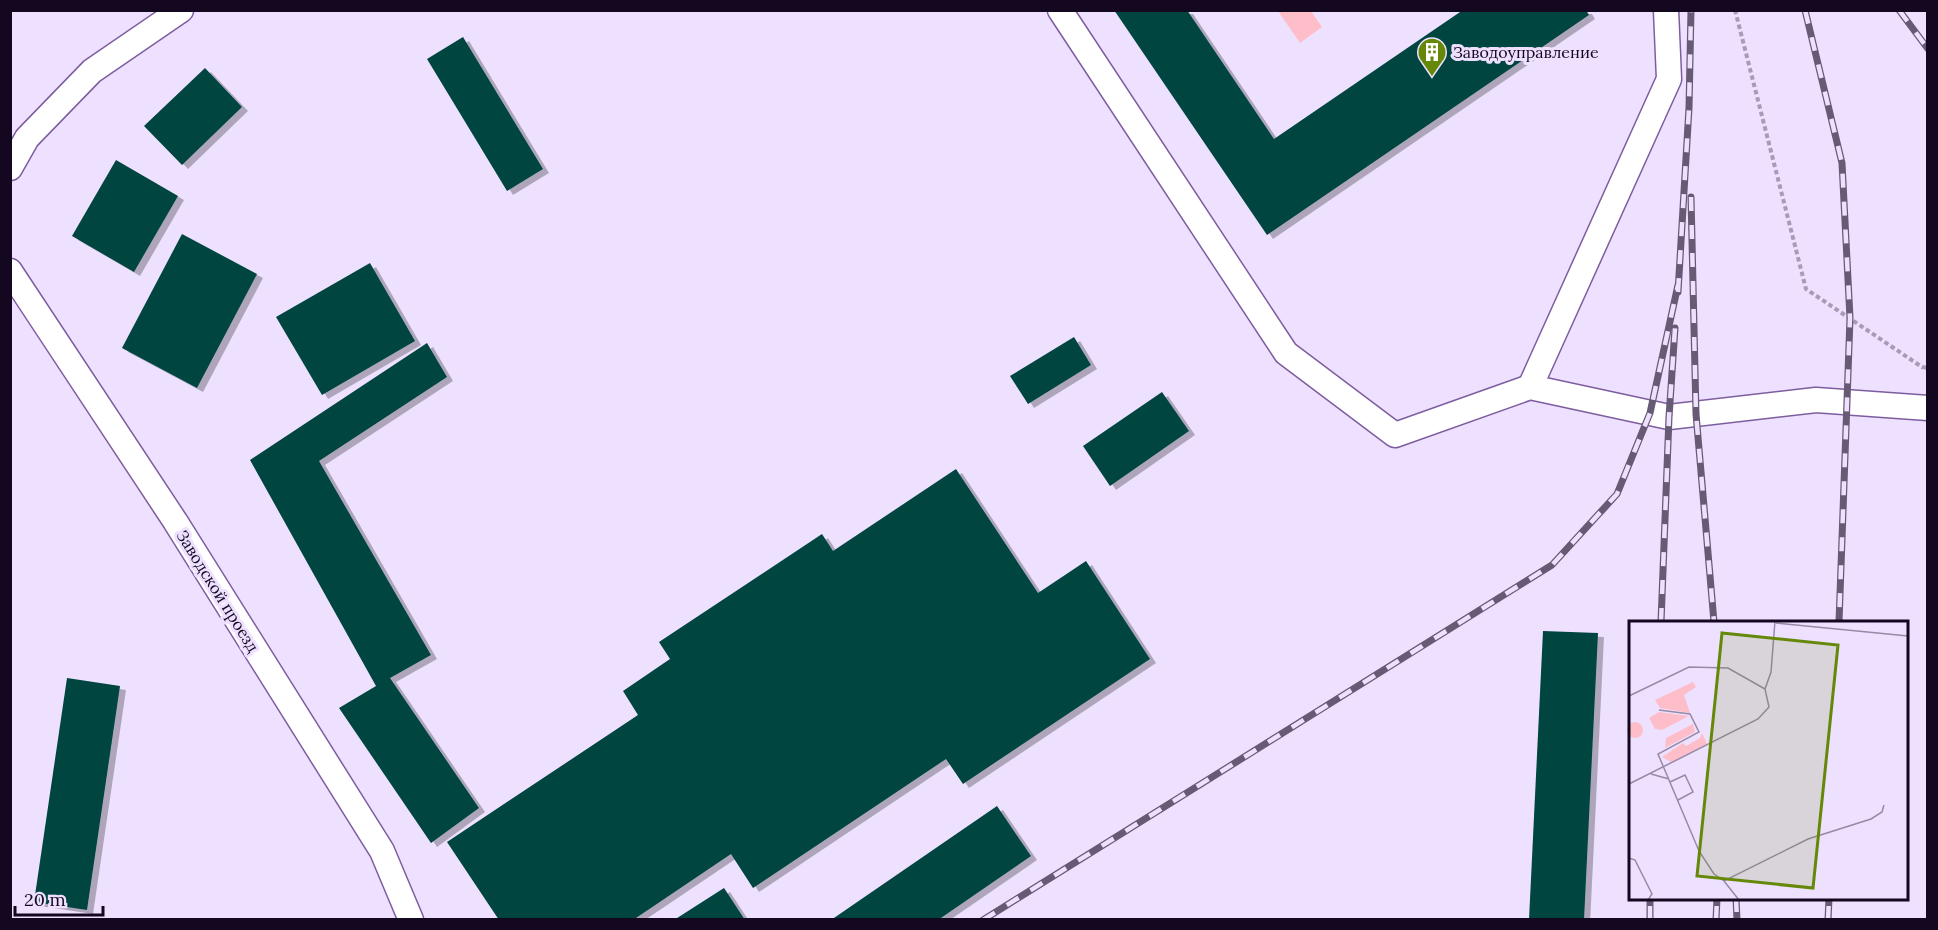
<svg xmlns="http://www.w3.org/2000/svg" width="1938" height="930" font-family="Lora,serif">
<style>
.green{fill:#fdbeca}
.building{fill:#014540;filter:url(#shadow)}
.lines{fill:none;stroke-linecap:round;stroke-linejoin:round}
.minor-casing{stroke:#7e5d9f;stroke-width:27}
.path{stroke:#a89bb7;stroke-width:4;stroke-dasharray:4.5 3;stroke-linecap:butt}
.minor{stroke:#fff;stroke-width:24}
.rail-casing{stroke:#675a75;stroke-width:7}
.rail{stroke:#eee1ff;stroke-width:4.5;stroke-dasharray:14;stroke-linecap:butt}
.labels{text-anchor:middle;dominant-baseline:central;stroke-width:6;stroke-linejoin:round;paint-order:stroke}
.poi-label{font-size:16px;fill:#140720;stroke:#eee1ff;text-anchor:start}
.street-label{font-size:16px;fill:#140720;stroke:#eee1ff}
.inset-road{fill:none;stroke:#978aa6;stroke-width:1.5}
.view{fill:#658809;fill-opacity:0.15;stroke:#658809;stroke-width:3}
.inset-edge{fill:none;stroke:#140720;stroke-width:3}
</style>
<defs>
<filter id="shadow"><feDropShadow dx="6" dy="4" stdDeviation="0" flood-color="#0004"/></filter>
</defs>
<rect width="100%" height="100%" fill="#eee1ff"/>
<polygon class="green" points="1278,11 1311,11 1322,27 1300,43"/>
<g class="building">
<polygon points="1114,10 1187,10 1274,139 1463,10 1586,10 1589,15 1267,235"/>
<polygon points="463,37 543,169 507,191 427,59"/>
<polygon points="205,68 242,107 182,165 144,126"/>
<polygon points="116,160 178,196 134,272 72,236"/>
<polygon points="182,234 257,274 197,388 122,348"/>
<polygon points="370,263 415,341 322,395 276,317"/>
<polygon points="1074,337 1091,365 1028,404 1010,376"/>
<polygon points="427,343 447,377 319,461 431,655 390,678 479,808 431,843 339,708 376,686 250,460"/>
<polygon points="1162,392 1189,431 1110,486 1083,446"/>
<polygon points="956,469 1038,593 1086,561 1150,659 963,784 946,759 753,888 731,854 633,920 499,920 447,842 638,715 623,691 670,659 659,642 822,534 833,551"/>
<polygon points="1543,631 1598,633 1584,920 1529,920"/>
<polygon points="67,678 120,686 87,910 34,902"/>
<polygon points="997,806 1031,856 938,920 831,920"/>
<polygon points="724,888 745,920 674,920"/>
</g>
<g class="lines">
<g class="minor-casing">
<g id="minor">
<polyline points="1060,10 1286,353 1395,435 1530,387 1669,417 1816,400 1928,408"/>
<polyline points="10,168 27,138 92,71 181,10"/>
<polyline points="10,271 175,521 382,851 411,920"/>
<polyline points="1530,387 1669,79 1666,10"/>
</g>
</g>
<polyline class="path" points="1735,10 1806,289 1922,367 1928,368"/>
<use href="#minor" class="minor"/>
<g class="rail-casing">
<g id="rail">
<polyline points="1805,10 1842,163 1850,318 1839,622"/>
<polyline points="1899,10 1928,49"/>
<polyline points="1691,197 1696,414 1714,622"/>
<polyline points="1678,292 1689,108 1691,10"/>
<polyline points="1661,622 1669,417 1675,328"/>
<polyline points="1736,898 1737,920"/>
<polyline points="983,920 1552,565 1617,494 1650,413 1678,285"/>
<polyline points="1650,920 1650,898"/>
<polyline points="1716,920 1717,898"/>
<polyline points="1828,920 1829,898"/>
</g>
</g>
<use href="#rail" class="rail"/>
</g>
<defs>
<g id="building-pin" transform="scale(1.5)"><path d="M0 17L-7.5 6A9.5 9.5 0 1 1 7.5 6Z" fill="#658809" stroke="#eee1ff"/><path d="M-4-6H4V6H1V3H-1V6H-4ZM-2.5-4.3h1.7v1.8h-1.7ZM.8-4.3h1.7v1.8H.8ZM-2.5-1h1.7V.8h-1.7ZM.8-1h1.7V.8H.8Z" fill="#fff"/></g>
</defs>
<g fill-rule="evenodd">
<use href="#building-pin" x="1432" y="52"/>
</g>
<g class="labels">
<g class="poi-label">
<text x="1453" y="52">Заводоуправление</text>
</g>
<g class="street-label">
<text transform="translate(218 591) rotate(58)">Заводской проезд</text>
</g>
</g>
<g transform="translate(1629 621)">
<rect width="279" height="279" fill="#eee1ff"/>
<path d="M64,61l3,5 -12,8 6,18 -30,-5 -5,-8zM30,91l30,4 -27,14 -7,-1 -6,-11zM-2 109a8 8 0 1 1 16 0a8 8 0 1 1-16 0ZM64,103l2,8 -30,16 1,-10zM73,112l5,11 -36,18 -9,-5 21,-14 3,3 14,-8z" fill="#fdbeca"/>
<path class="inset-road" d="M147,2l132,13M0,75l60,-29 39,1 37,21M30,89l31,4 9,18 -41,22 41,97 15,23 10,7 84,-42 63,-20 11,-7 2,-7M22,153l18,5M41,161l15,-7 8,17 -15,8M0,163l129,-65 11,-12 -4,-18 6,-17 4,-51M0,237l6,2 17,34 -4,6M95,260l15,19"/>
<path class="view" d="M93,12l116,12 -25,243 -116,-12z"/>
<rect width="279" height="279" class="inset-edge"/>
</g>
<rect width="1938" height="930" fill="none" stroke="#140720" stroke-width="24"/>
<path d="M15 906v9h88v-9" fill="none" stroke="#140720" stroke-width="3"/>
<text x="24" y="906" font-size="18" fill="#140720" stroke="#eee1ff" stroke-width="4.5" paint-order="stroke">20 m</text>
</svg>
